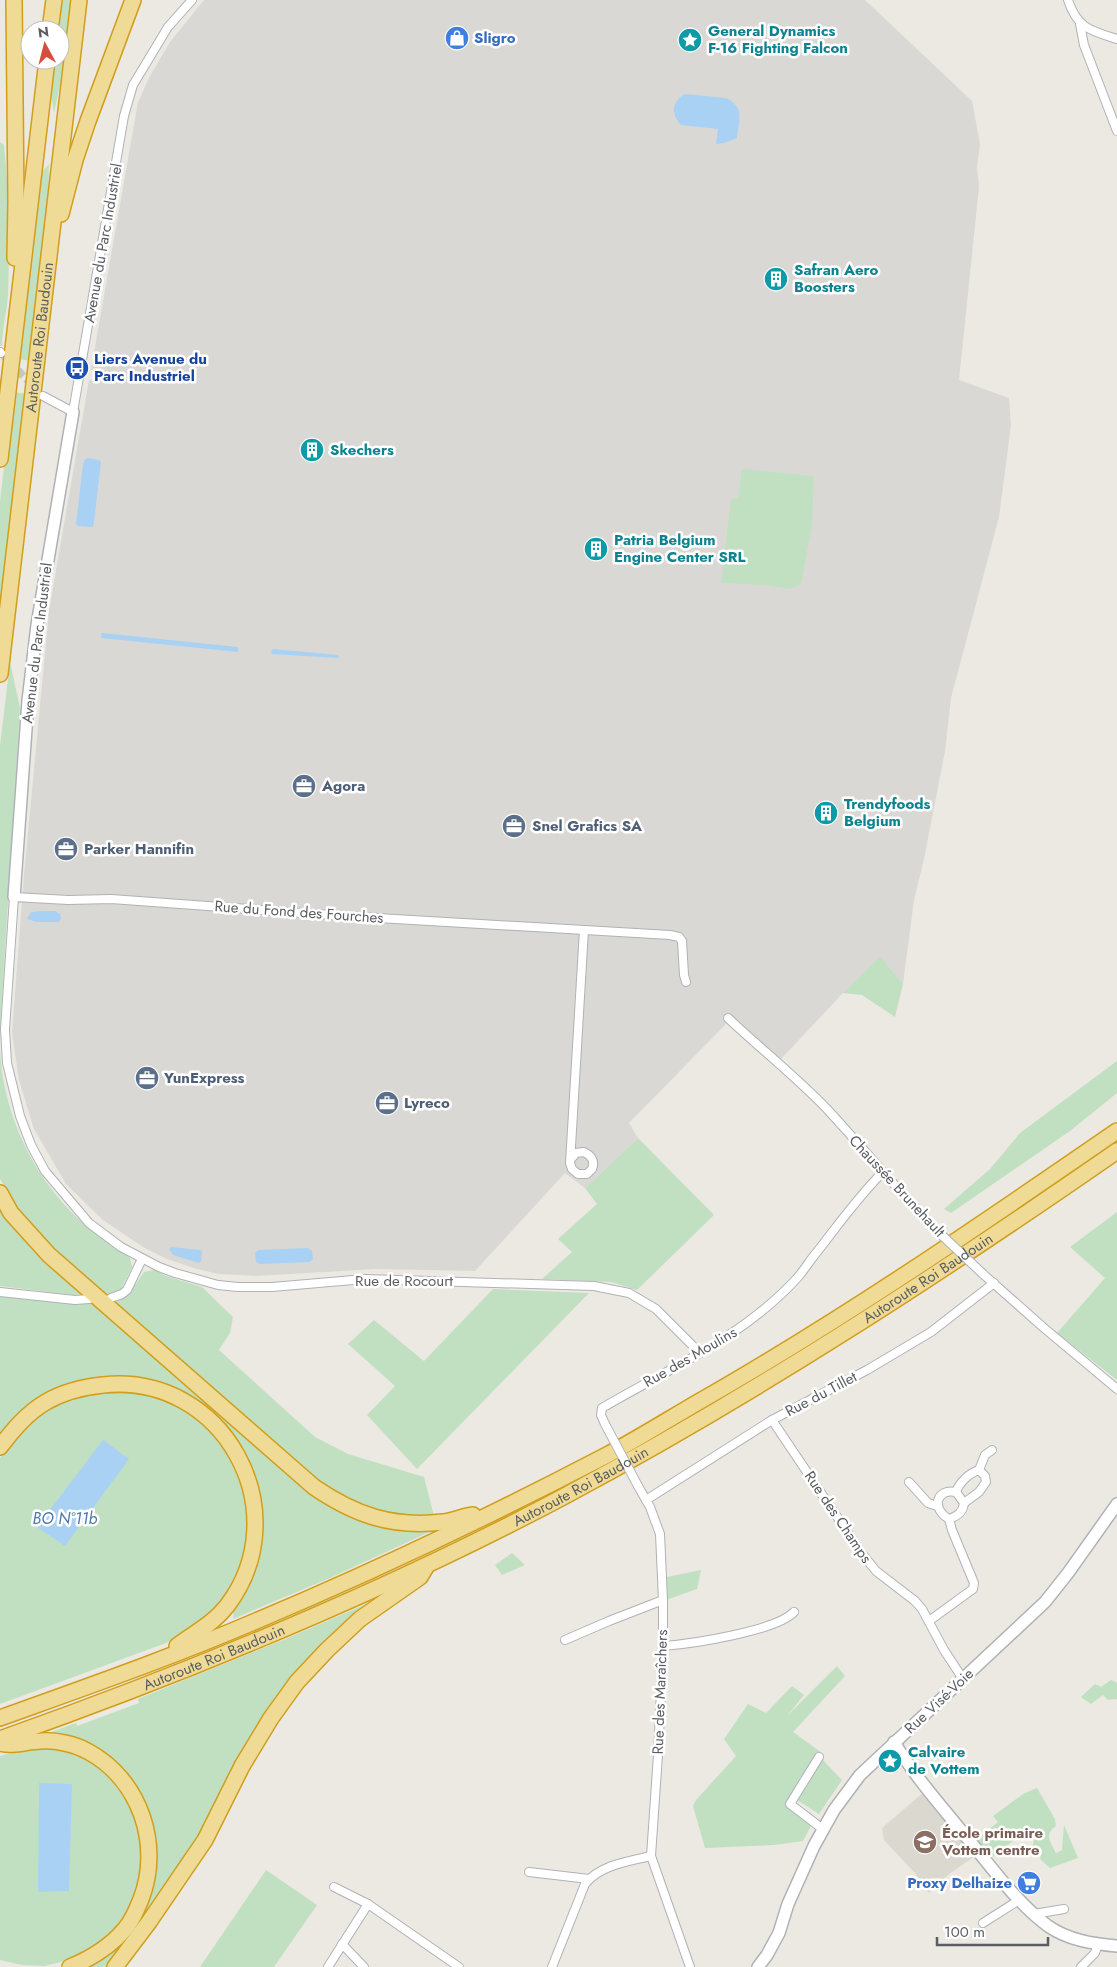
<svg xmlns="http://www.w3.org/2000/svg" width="1117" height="1967" font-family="Jost,sans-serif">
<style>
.industrial{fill:#dad8d4}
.education{fill:#dbd8d0}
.green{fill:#c1e0c2}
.water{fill:#a9d1f4}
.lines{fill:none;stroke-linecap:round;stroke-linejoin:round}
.street-tunnel{stroke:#c7c6c2;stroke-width:8;stroke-dasharray:8 4;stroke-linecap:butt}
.street-casing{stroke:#afb2b6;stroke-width:10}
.secondary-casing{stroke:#aeb1b5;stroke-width:14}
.highway-casing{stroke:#d19e1c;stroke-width:18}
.street{stroke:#fff;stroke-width:8}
.secondary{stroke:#fff;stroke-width:11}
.highway{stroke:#efdb95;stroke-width:15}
.street-bridge-casing{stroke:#afb2b6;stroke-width:10;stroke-linecap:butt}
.street-bridge{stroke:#fff;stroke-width:8}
.labels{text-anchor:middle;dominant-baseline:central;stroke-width:5;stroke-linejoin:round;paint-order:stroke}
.culture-label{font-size:15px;font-weight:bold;fill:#0d838f;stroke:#fff;text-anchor:start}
.shop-label{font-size:15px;font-weight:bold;fill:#366cbe;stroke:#fff;text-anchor:start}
.street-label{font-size:15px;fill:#5a5d61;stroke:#fff}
.transit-label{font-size:15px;font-weight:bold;fill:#164399;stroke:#fff;text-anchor:start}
.service-label{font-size:15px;font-weight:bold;fill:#4e5e75;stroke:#fff;text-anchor:start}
.education-label{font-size:15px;font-weight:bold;fill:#785e54;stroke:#fff;text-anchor:start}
.water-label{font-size:16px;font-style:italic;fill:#4d78ab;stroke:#fff}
</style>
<rect width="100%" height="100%" fill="#ebe9e2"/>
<polygon class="industrial" points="204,0 865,0 972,101 980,144 977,166 979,187 959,380 1009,398 1011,425 999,517 951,698 945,751 924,859 914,900 903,984 880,956 843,993 780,1060 728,1022 629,1123 638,1138 585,1188 565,1173 475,1271 375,1269 257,1276 219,1274 197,1269 167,1259 143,1247 103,1220 66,1184 34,1129 19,1080 12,1033 24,875 49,611 89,380 95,381 96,371 91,370 138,102 150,76 170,42"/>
<polygon class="education" points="924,1792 975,1856 948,1875 929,1893 921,1885 916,1874 884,1840 882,1828"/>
<g class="green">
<polygon points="59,0 73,0 66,57 54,113 49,82 52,60 60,60 60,30 55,30"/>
<path d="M0,142l4,3c5,50 6,99 4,149 -1,18 -6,35 -6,53l-2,-2z"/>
<polygon points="49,164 48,208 32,361 17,359 38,176"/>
<polygon points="13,392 28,394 0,629 0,501"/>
<polygon points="742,469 814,476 812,525 801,584 791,589 763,585 721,583 731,499 738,498"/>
<polygon points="10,662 20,708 0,1030 0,746"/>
<polygon points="880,956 903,984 895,1017 862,995 843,993"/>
<path d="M0,1050c3,67 37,136 90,179 12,10 26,19 40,29l2,9 -12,24 -12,4 -52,-41 -39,-45 -17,-30z"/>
<polygon points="1117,1061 1117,1093 1070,1131 951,1213 944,1209 990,1169 1020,1133"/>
<polygon points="638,1138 714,1215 637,1290 611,1282 542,1279 572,1252 558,1239 597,1204 585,1188"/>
<polygon points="0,1199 84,1294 73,1295 0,1286"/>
<polygon points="1117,1212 1117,1380 1057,1333 1105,1278 1070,1247"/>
<path d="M154,1270l12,6 36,11 31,30 -3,16 -11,17 96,87 33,17 76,23 10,39c-45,1 -75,-7 -112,-32l-194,-167 1,-3 -14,-11 14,-9 15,-22z"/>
<polygon points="493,1289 589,1293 417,1469 367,1415 395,1386 348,1344 374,1320 424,1361"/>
<polygon points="0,1295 74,1303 93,1303 317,1493 438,1528 330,1578 233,1619 234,1606 250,1573 244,1455 168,1389 66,1390 0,1441"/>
<path d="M134,1390l55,20 35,34 20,41 5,42 -8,38 -19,37 -32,30 -24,11 -166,61v-246c20,-32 50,-57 88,-66 14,-3 31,-1 46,-2z"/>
<polygon points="512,1553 525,1565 502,1575 495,1565"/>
<polygon points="701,1570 697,1589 666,1600 667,1577"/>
<polygon points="389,1594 319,1654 203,1837 112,1961 107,1967 85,1967 141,1913 151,1894 154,1876 123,1774 43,1735 76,1723 77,1726 139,1703 138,1699 288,1638"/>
<polygon points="837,1666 845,1676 793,1732 822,1753 820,1757 842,1780 819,1814 797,1800 790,1804 789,1807 811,1826 803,1841 774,1845 705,1848 693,1806 696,1800 736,1756 724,1739 748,1704 766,1713 792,1686 804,1695 787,1716"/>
<polygon points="1111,1680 1117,1683 1117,1699 1108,1700 1103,1695 1091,1704 1081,1697 1095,1684 1101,1687"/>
<polygon points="49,1746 72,1752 90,1760 105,1771 130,1800 142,1837 142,1881 123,1922 107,1939 88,1952 65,1961 44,1966 22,1965 0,1960 0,1756 13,1752 13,1749"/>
<path d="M1037,1788l18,31 1,7c-12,8 -6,16 0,27l6,-3 2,-25 14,33 -28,10 -10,-9 2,-10h-2l-7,8 -2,-3 4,-19 -7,-6 -38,30 -14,-17v-2l22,-18 -5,-6 30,-22z"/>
<polygon points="266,1870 317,1905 274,1967 200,1967"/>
</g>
<g class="water">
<path d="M685,94l41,4c19,9 13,22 11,40l-13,5 -8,1 2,-15 -37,-4c-10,-11 -10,-23 4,-31z"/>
<polygon points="88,458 99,460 101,462 94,522 93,527 78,526 76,524 83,464 85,459"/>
<polygon points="102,633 238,647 238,652 101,638"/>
<polygon points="273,649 338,655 339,657 338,658 272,654 271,652"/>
<polygon points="41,911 55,911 60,914 61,918 59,922 37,922 27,919 31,912"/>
<polygon points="171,1247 200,1250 202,1251 201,1261 199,1263 173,1255 169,1249"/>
<polygon points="308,1248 312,1251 313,1259 310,1262 260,1264 256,1262 255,1253 258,1250"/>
<polygon points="103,1440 129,1459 65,1546 37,1527"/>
<polygon points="39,1783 72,1784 69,1891 38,1892"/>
</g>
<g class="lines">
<polyline class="street-tunnel" points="1,353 34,387"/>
<g class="street-casing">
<g id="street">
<path d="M1068,0c9,28 23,31 49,39"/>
<polyline points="1080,24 1084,45 1117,131"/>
<polyline points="0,352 1,353"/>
<polyline points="43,396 73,412 124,116 133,85 168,27 192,0"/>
<polyline points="686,982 684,975 682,941 679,937 670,935 344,916 111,899 68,900 14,897 5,1029 7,1063 20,1116 31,1145 45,1171 89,1223 121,1247 159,1267 175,1273 218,1285 238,1287 272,1287 365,1279 594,1286 629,1293 656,1309 700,1353"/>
<path d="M728,1018c33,31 68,59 99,91 36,39 69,79 105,117"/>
<path d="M571,1159l5,-6 8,-1c8,4 11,9 8,17l-5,5h-9l-6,-5 -2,-6 14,-233"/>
<polyline points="983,1274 1044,1328 1117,1389"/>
<polyline points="0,1292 75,1300 89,1299"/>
<polyline points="111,1298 122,1294 127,1290 142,1259"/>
<polyline points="772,1420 860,1551 876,1571 915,1601 922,1609 944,1650 963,1679"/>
<path d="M605,1424l-4,-9 1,-7c68,-40 142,-71 196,-131 7,-8 12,-17 19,-25 21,-27 41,-55 65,-79"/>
<polyline points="979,1470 985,1455 992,1450"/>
<polyline points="909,1482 928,1503 937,1506"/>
<polyline points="638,1486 650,1507 660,1534 663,1600 663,1646 658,1755 651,1856 690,1967"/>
<path d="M956,1492c3,-9 13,-19 23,-22l6,6 1,6 -7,10 -15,11"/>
<polyline points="646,1500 772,1420 867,1370 931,1332 994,1283"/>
<path d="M929,1621l44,-32 1,-6 -22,-53 -3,-11c9,-3 14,-7 15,-16l-8,-11c-20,-4 -25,17 -7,27"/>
<polyline points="565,1640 609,1621 663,1600"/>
<path d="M663,1646c28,-2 113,-15 131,-34"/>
<polyline points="819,1757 790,1804 824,1830"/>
<polyline points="529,1872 589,1879"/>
<polyline points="334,1887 368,1904 459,1967"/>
<polyline points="1034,1914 1064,1909"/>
<polyline points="983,1923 1019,1900"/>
<polyline points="342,1944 364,1967"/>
<polyline points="328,1967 368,1904"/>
<path d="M552,1967l33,-83c15,-19 44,-23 66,-28"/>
<polyline points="1081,1967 1095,1953 1098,1944"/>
</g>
</g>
<g class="secondary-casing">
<g id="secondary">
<polyline points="14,897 28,701 37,625 73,412"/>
<path d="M894,1742c21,35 49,66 74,97 25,30 49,64 80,87 20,14 45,18 69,20"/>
<polyline points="758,1967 767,1955 779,1933 788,1904 814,1846 834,1810 860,1775 1045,1602 1068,1573 1117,1504"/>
</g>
</g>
<g class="highway-casing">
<g id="highway">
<polyline points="14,0 16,202 15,258"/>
<polyline points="50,30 54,0"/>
<polyline points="61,214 75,160 88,121 133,0"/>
<polyline points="0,459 47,60"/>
<path id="s1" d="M0,674l79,-674"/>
<path d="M0,1193l11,20 38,42 265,232c41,28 78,41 129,35 11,-1 20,-6 30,-7"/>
<path d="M0,1447c13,-17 27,-34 46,-45 17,-10 38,-15 57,-17 120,-13 196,126 124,221 -14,18 -33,27 -50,40"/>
<path d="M0,1718c86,-31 172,-61 256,-97 119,-50 236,-106 351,-166 30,-16 59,-34 88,-51 146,-83 284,-178 422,-273"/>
<path id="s2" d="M0,1739c192,-68 381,-146 561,-241 193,-103 376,-222 556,-347"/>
<path d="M0,1743c13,4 28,-2 41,-2 15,-1 34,3 48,11 51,28 73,93 52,147 -4,10 -8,21 -16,30 -15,18 -33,29 -55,38"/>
<polyline points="115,1967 149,1922 205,1840 242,1766 271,1718 297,1682 327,1650 360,1619 420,1577 426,1567"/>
</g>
</g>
<use href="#street" class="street"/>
<use href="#secondary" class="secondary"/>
<use href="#highway" class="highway"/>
<g class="street-bridge-casing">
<g id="street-bridge">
<polyline points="932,1226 983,1274"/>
<polyline points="605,1424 638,1486"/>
</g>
</g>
<use href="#street-bridge" class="street-bridge"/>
</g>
<defs>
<g id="shop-disc" transform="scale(1.25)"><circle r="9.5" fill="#3f7fe0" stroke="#fff"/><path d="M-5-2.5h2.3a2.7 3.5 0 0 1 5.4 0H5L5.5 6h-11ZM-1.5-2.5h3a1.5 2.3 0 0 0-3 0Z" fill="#fff"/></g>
<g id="sight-disc" transform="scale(1.25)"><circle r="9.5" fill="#0f9aa8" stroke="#fff"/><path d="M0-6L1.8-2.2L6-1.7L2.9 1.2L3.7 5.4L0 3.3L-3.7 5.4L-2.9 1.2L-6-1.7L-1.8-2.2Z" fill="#fff"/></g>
<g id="building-disc" transform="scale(1.25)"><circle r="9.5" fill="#0f9aa8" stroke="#fff"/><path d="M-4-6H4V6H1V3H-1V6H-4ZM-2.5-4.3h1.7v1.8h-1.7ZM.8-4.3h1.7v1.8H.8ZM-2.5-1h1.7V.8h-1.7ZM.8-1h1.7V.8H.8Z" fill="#fff"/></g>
<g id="bus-disc" transform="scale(1.25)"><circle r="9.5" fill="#1a4fb4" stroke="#fff"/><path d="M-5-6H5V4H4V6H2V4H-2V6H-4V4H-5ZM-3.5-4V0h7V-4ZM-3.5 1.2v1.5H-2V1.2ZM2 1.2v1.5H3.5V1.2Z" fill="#fff"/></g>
<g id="office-disc" transform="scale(1.25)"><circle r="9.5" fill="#5c6f8a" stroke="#fff"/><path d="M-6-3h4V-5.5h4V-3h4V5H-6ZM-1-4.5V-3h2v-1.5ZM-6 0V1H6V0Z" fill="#fff"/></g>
<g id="school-disc" transform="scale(1.25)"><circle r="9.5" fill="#8d6e63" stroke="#fff"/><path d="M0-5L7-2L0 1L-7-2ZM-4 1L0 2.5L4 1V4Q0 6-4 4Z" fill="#fff"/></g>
<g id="supermarket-disc" transform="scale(1.25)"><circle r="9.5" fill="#3f7fe0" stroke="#fff"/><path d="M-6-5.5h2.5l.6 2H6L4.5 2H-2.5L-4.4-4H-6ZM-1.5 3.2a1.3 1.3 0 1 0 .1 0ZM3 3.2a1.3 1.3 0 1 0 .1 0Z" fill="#fff"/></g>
</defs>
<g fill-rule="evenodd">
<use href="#shop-disc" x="457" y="38"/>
<use href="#sight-disc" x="690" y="40"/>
<use href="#building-disc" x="776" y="279"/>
<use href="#bus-disc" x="77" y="368"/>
<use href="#building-disc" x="312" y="450"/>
<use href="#building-disc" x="596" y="549"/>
<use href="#office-disc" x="304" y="786"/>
<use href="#building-disc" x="826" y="813"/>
<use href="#office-disc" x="514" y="826"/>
<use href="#office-disc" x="66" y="849"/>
<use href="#office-disc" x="147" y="1078"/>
<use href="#office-disc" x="387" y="1103"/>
<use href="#sight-disc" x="890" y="1761"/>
<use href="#school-disc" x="925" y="1842"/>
<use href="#supermarket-disc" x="1029" y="1883"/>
</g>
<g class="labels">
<g class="culture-label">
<text x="708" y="31">General Dynamics<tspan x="708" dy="17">F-16 Fighting Falcon</tspan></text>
<text x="794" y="270">Safran Aero<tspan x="794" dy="17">Boosters</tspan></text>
<text x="330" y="450">Skechers</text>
<text x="614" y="540">Patria Belgium<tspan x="614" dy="17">Engine Center SRL</tspan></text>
<text x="844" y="804">Trendyfoods<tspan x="844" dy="17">Belgium</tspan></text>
<text x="908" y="1752">Calvaire<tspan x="908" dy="17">de Vottem</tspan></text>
</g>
<g class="shop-label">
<text x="474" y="38">Sligro</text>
<text x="1012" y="1883" text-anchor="end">Proxy Delhaize</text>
</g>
<g class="street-label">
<text transform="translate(103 243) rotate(-80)">Avenue du Parc Industriel</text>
<text stroke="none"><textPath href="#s1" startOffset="339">Autoroute Roi Baudouin</textPath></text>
<text transform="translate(37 643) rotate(-83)">Avenue du Parc Industriel</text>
<text transform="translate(299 912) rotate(4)">Rue du Fond des Fourches</text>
<text transform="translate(897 1186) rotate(47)">Chaussée Brunehault</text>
<text stroke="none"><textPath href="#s2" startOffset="1039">Autoroute Roi Baudouin</textPath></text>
<text x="404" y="1281">Rue de Rocourt</text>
<text transform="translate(690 1357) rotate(-30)">Rue des Moulins</text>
<text transform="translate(821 1394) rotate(-28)">Rue du Tillet</text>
<text stroke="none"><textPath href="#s2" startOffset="634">Autoroute Roi Baudouin</textPath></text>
<text transform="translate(838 1517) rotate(56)">Rue des Champs</text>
<text stroke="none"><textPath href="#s2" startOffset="229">Autoroute Roi Baudouin</textPath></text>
<text transform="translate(660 1692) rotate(-88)">Rue des Maraîchers</text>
<text transform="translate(939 1701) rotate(-43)">Rue Visé-Voie</text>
</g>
<g class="transit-label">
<text x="94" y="359">Liers Avenue du<tspan x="94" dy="17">Parc Industriel</tspan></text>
</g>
<g class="service-label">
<text x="322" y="786">Agora</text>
<text x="532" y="826">Snel Grafics SA</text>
<text x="84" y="849">Parker Hannifin</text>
<text x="164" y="1078">YunExpress</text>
<text x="404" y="1103">Lyreco</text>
</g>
<g class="education-label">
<text x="942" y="1833">École primaire<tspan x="942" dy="17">Vottem centre</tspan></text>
</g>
<g class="water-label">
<text x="65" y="1518">BO N°11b</text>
</g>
</g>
<g transform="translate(45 45) rotate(353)"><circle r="24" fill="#ffffff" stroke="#bdbec0"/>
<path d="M0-4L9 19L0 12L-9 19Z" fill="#d35040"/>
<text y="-8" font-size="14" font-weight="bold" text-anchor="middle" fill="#5a5d61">N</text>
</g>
<path d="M937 1937v8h111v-8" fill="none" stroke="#5a5d61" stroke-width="2.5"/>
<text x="944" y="1937" font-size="15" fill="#5a5d61" stroke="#ffffff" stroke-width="4" paint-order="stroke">100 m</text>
</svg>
